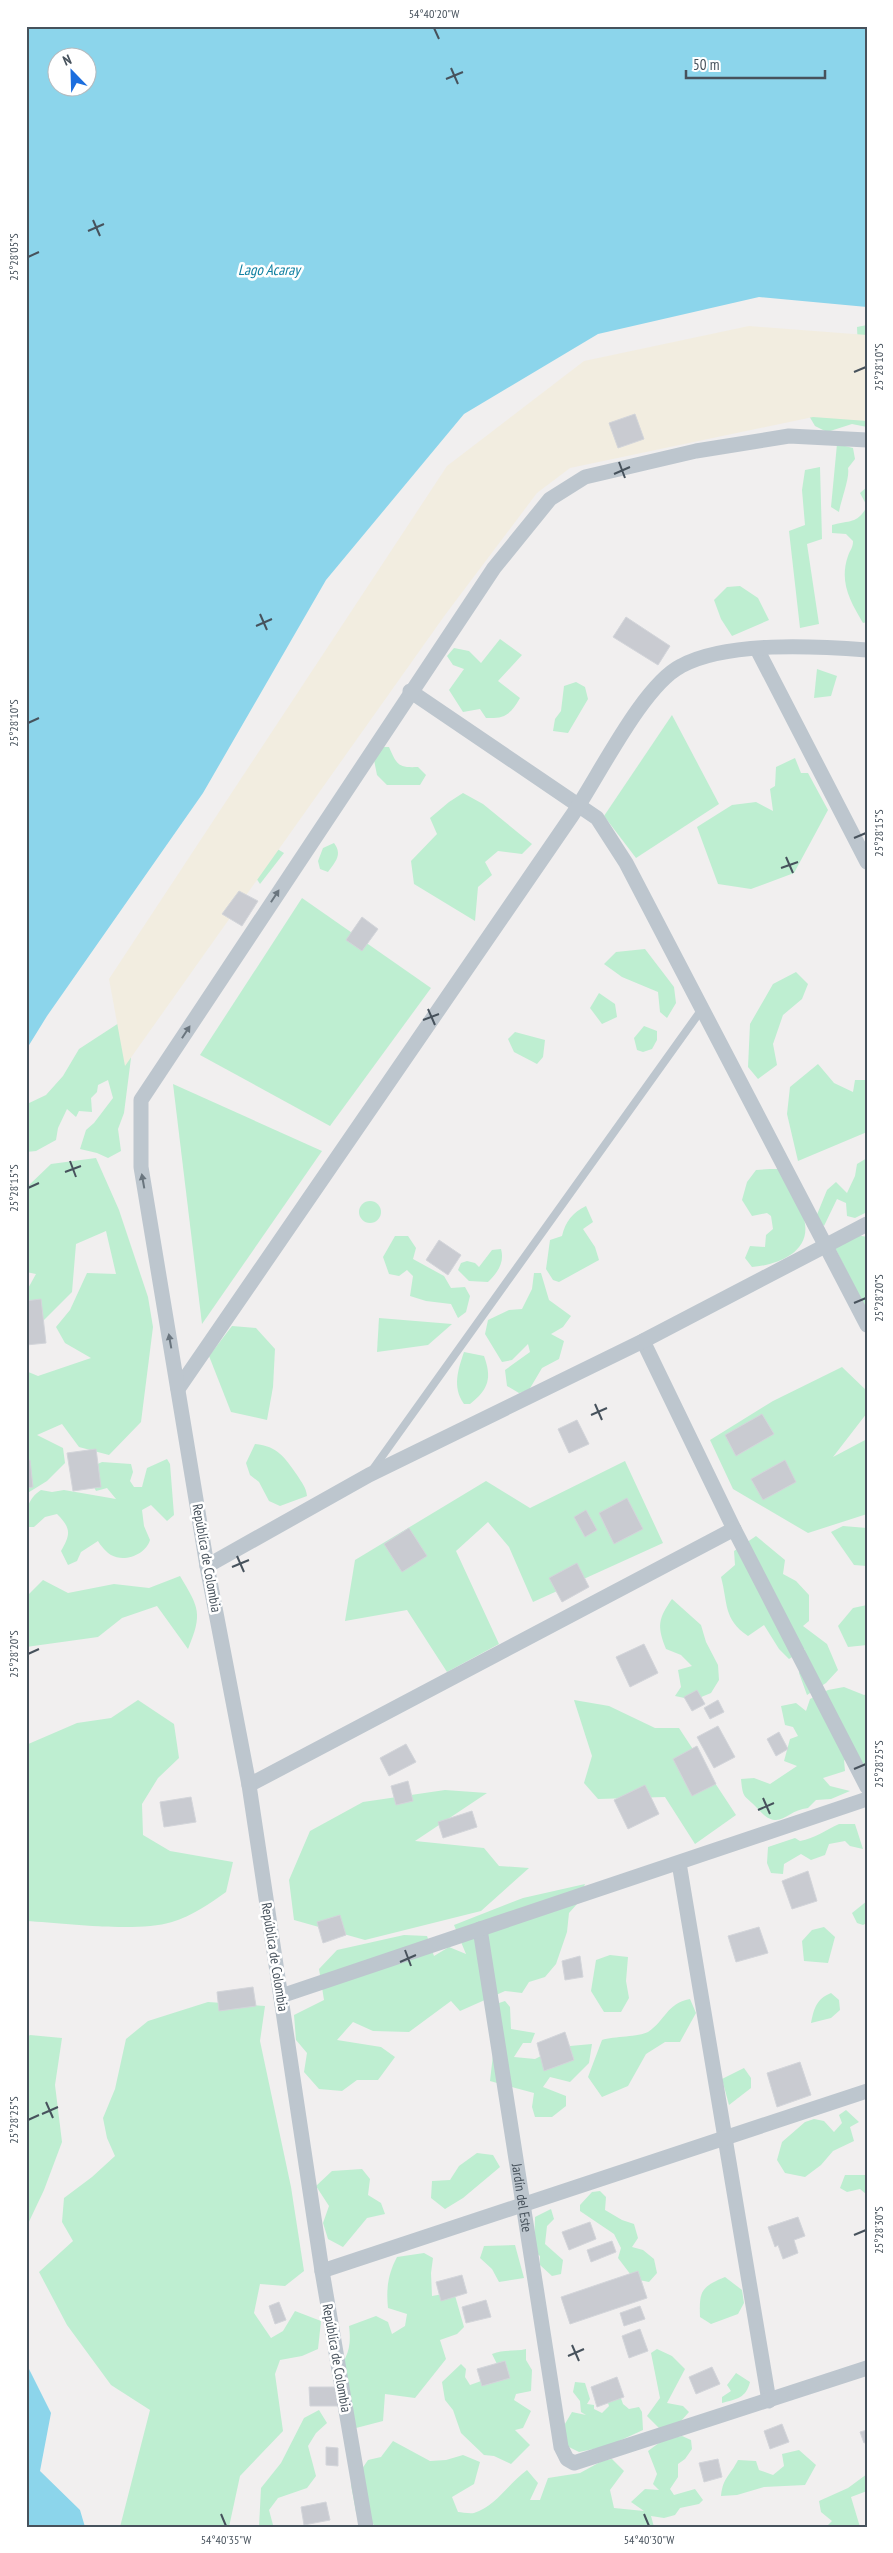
<svg xmlns="http://www.w3.org/2000/svg" width="893" height="2553" font-family="'PT Sans Narrow',sans-serif">
<style>
.green{fill:#beeed1}
.sand{fill:#f2ede0}
.water{fill:#8cd5eb;fill-rule:evenodd}
.building{fill:#c9cbd1;stroke:#d3d5da}
.lines{fill:none;stroke-linecap:round;stroke-linejoin:round}
.lane{stroke:#bdc6ce;stroke-width:8}
.street{stroke:#bdc6ce;stroke-width:15}
.oneway{fill:#6a757e}
.ticks{fill:none;stroke:#47525c;stroke-width:2}
.labels{text-anchor:middle;dominant-baseline:central;stroke-width:5;stroke-linejoin:round;paint-order:stroke}
.street-label{font-size:14px;fill:#47525c;stroke:#fff}
.water-label{font-size:15px;font-style:italic;fill:#0e7fa0;stroke:#fff}
.neatline{fill:none;stroke:#47525c;stroke-width:2}
.ticks-label{font-size:12px;text-anchor:middle;fill:#47525c}
</style>
<rect width="100%" height="100%" fill="#f1efef"/>
<g class="green">
<polygon points="867,325 867,427 852,424 827,432 815,426 808,414 858,350 857,327"/>
<path d="M837,444l16,4 2,11 -7,9c2,10 -7,32 -9,44l-8,-5z"/>
<polygon points="820,467 822,539 807,544 819,624 800,628 789,531 805,525 802,490 805,470"/>
<path d="M867,487v135l-4,1c-13,-22 -24,-41 -15,-67 2,-6 5,-8 5,-15l-7,-7 -14,-1v-8c18,-5 26,-1 35,-19l-7,-13z"/>
<polygon points="740,586 758,598 769,620 732,636 721,619 714,600 727,587"/>
<path d="M500,639l22,16 -24,26 22,17c-9,16 -15,21 -34,20l-6,-9 -17,3 -14,-22 15,-21 -11,-4 -6,-9 7,-8 15,3 12,12z"/>
<polygon points="817,669 837,676 831,696 814,698"/>
<polygon points="576,682 585,687 588,699 568,733 553,731 555,719 561,711 564,686"/>
<polygon points="672,715 719,804 636,858 604,816"/>
<path d="M378,747h11c8,18 9,21 29,20l8,8 -6,10h-33l-10,-10 -4,-20z"/>
<polygon points="795,758 801,773 808,773 828,810 794,873 751,889 718,884 697,827 732,805 756,802 773,811 770,789 775,786 776,767"/>
<polygon points="463,793 483,804 532,844 522,854 498,851 485,862 492,875 478,887 475,921 414,884 411,861 437,834 430,818 449,802"/>
<path d="M334,843c9,12 1,19 -6,29l-8,-3 -2,-8 5,-13z"/>
<polygon points="274,847 284,853 260,884 249,867"/>
<polygon points="302,898 431,988 330,1126 200,1055"/>
<polygon points="645,949 674,987 676,1003 667,1018 660,1012 658,992 622,977 604,964 616,952"/>
<polygon points="796,972 808,984 802,999 783,1015 773,1044 777,1065 758,1079 748,1067 750,1024 773,984"/>
<polygon points="599,993 615,1004 617,1017 602,1024 590,1008"/>
<polygon points="122,1021 131,1058 124,1113 118,1129 121,1151 108,1158 97,1153 80,1149 86,1130 94,1123 113,1098 108,1080 98,1085 97,1092 91,1098 92,1112 79,1111 76,1117 67,1109 58,1128 56,1140 36,1151 26,1152 27,1104 46,1095 63,1076 79,1049"/>
<polygon points="644,1026 657,1031 657,1040 652,1049 643,1052 637,1050 634,1038"/>
<polygon points="515,1032 545,1040 543,1057 537,1064 514,1052 508,1039"/>
<polygon points="818,1064 834,1083 853,1092 855,1080 867,1080 867,1132 798,1161 787,1114 790,1087"/>
<polygon points="173,1084 322,1151 202,1324"/>
<polygon points="96,1158 119,1210 148,1297 153,1327 141,1422 109,1455 79,1447 62,1424 37,1435 63,1448 65,1463 47,1481 26,1494 26,1371 38,1376 91,1358 65,1343 56,1327 70,1310 87,1273 116,1274 106,1231 76,1244 72,1292 43,1321 26,1301 26,1292 36,1274 26,1272 26,1188 51,1164"/>
<polygon points="867,1158 867,1212 855,1218 847,1216 846,1203 837,1199 824,1226 816,1217 827,1190 836,1182 847,1193 855,1176 857,1164"/>
<path d="M770,1169h11c8,16 19,33 23,50 9,33 -27,46 -52,48l-7,-9 5,-12 15,1 1,-12 7,-6 -2,-13 -4,-3 -15,3 -10,-16 5,-18 9,-12z"/>
<circle cx="370" cy="1212" r="11"/>
<path d="M586,1206l7,16 -10,7 12,18 4,13 -40,22 -6,-2 -7,-11 4,-29 12,-4c3,-14 11,-24 24,-30z"/>
<polygon points="857,1235 867,1237 867,1311 835,1248"/>
<polygon points="395,1236 408,1236 416,1248 413,1259 444,1276 451,1288 465,1287 470,1296 466,1312 458,1318 451,1304 426,1301 410,1296 413,1276 407,1270 399,1276 389,1274 383,1257"/>
<path d="M501,1249c4,14 -4,24 -13,33l-19,-1 -11,-11 3,-7 6,-2 8,2 4,4 13,-17z"/>
<polygon points="534,1273 541,1273 549,1300 571,1316 563,1327 551,1334 564,1341 559,1359 542,1368 529,1390 519,1393 507,1386 505,1370 530,1352 528,1344 512,1360 502,1362 485,1334 488,1320 509,1310 522,1309 532,1289"/>
<polygon points="379,1318 452,1324 428,1345 377,1352"/>
<polygon points="232,1326 256,1328 275,1349 273,1387 267,1420 231,1412 209,1356"/>
<path d="M464,1352l20,4c8,22 5,33 -14,48h-6c-12,-17 -6,-34 0,-52z"/>
<polygon points="842,1367 867,1391 867,1413 833,1457 867,1439 867,1514 808,1533 733,1489 710,1440 773,1401"/>
<path d="M255,1444c23,2 30,14 42,31 5,8 9,12 10,21l-27,10 -11,-5 -10,-19 -9,-7 -4,-12z"/>
<path d="M167,1459l3,5 4,51 -7,6 -16,-16 -9,5 2,16 6,14c-4,14 -25,23 -39,15 -5,-3 -10,-9 -13,-14l-17,11 -4,9 -9,4 -7,-14c10,-17 10,-23 -4,-37l-12,3 -11,10h-8c0,-16 1,-28 15,-37l11,2 12,-2 52,9 -9,-11 -11,3 -7,-14v-9l13,-6 29,2 2,8 -3,9 4,6h8l5,-19z"/>
<polygon points="625,1461 663,1543 533,1602 509,1547 488,1522 456,1551 499,1644 447,1672 407,1610 345,1621 355,1560 486,1481 530,1508"/>
<polygon points="843,1526 867,1528 867,1566 854,1565 831,1532"/>
<path d="M756,1536l29,24 -2,14 13,7 13,14v26l-6,5 24,18 11,26 -12,13 -19,12 -8,-22 6,-24 -16,10 -10,-10 -15,-24 -16,11c-25,-17 -20,-33 -27,-59l14,-12 -1,-14z"/>
<path d="M180,1576c19,32 23,37 8,73l-31,-43 -35,12 -24,19 -72,10v-50l17,-17 25,13 46,-9 35,4z"/>
<path d="M672,1599l29,26 5,17 12,23 1,15 -8,13 -17,7 -19,-4 6,-9 -3,-17 14,-4 -11,-11 -15,-6c-9,-23 -8,-30 6,-50z"/>
<polygon points="867,1605 867,1645 848,1647 838,1626 853,1608"/>
<path d="M844,1687l20,8 3,-1v78l-23,-12 1,11 -22,7 7,8 20,5 -19,8 -15,1 -8,8c-23,2 -28,26 -51,0 -13,-14 -14,-8 -16,-29l13,-1 16,6 27,-18 -13,-5 6,-22 8,-3 -5,-9 -8,-2 -4,-19 15,-3 10,8 4,-12 18,-9z"/>
<path d="M138,1700l36,24 5,34 -21,20 -16,26 1,31 27,16 63,11 -7,30c-17,12 -34,24 -54,30 -37,11 -106,1 -146,-1v-176l51,-22 34,-5z"/>
<polygon points="574,1700 609,1706 655,1728 679,1728 736,1815 695,1844 665,1797 598,1799 584,1783 592,1756"/>
<polygon points="445,1790 487,1793 415,1841 484,1848 499,1866 529,1868 481,1911 365,1940 294,1920 289,1880 310,1831 363,1802"/>
<path d="M839,1824h16l8,25 -13,-3 -5,-5 -16,3 -4,11 -14,5 -10,-6 -17,10 -1,10 -12,-1 -4,-10 1,-16 27,-9 5,3c15,-3 26,-11 39,-17z"/>
<polygon points="585,1884 577,1904 569,1913 567,1932 556,1964 545,1977 529,1982 522,1993 505,1991 460,2011 451,2001 409,2032 373,2031 353,2022 337,2040 381,2047 395,2057 378,2080 357,2080 342,2091 319,2089 304,2072 307,2053 296,2040 294,2015 324,2000 319,1969 337,1950 404,1935 427,1936 434,1956 449,1947 466,1954 454,1925 523,1898"/>
<polygon points="867,1901 867,1923 863,1925 857,1923 852,1913"/>
<polygon points="824,1927 835,1937 828,1963 804,1961 802,1941 812,1930"/>
<polygon points="610,1955 628,1957 626,1981 629,1998 621,2012 604,2012 591,1991 596,1960"/>
<path d="M831,1993l8,7 1,10 -9,8 -20,5c3,-14 5,-24 20,-30z"/>
<path d="M690,1999l6,14 -16,29h-15l-19,12 -18,32 -26,11 -14,-20 14,-37c12,-4 37,-3 46,-8 18,-12 18,-28 42,-33z"/>
<polygon points="505,2001 510,2007 511,2029 535,2033 531,2043 523,2043 514,2057 535,2059 559,2047 592,2044 589,2063 570,2082 550,2077 543,2087 566,2096 566,2106 552,2117 535,2117 532,2107 534,2093 490,2081 499,2003"/>
<polygon points="208,2002 265,2006 260,2041 291,2187 304,2271 285,2286 260,2284 254,2313 271,2338 283,2331 295,2311 321,2321 318,2349 302,2356 280,2360 275,2374 283,2431 240,2476 229,2527 120,2527 150,2410 111,2385 67,2325 39,2272 73,2241 62,2222 64,2198 92,2177 115,2156 107,2138 103,2118 115,2089 126,2039 148,2021"/>
<polygon points="30,2035 62,2038 55,2085 62,2142 44,2190 26,2228 26,2038"/>
<polygon points="744,2068 751,2078 751,2088 729,2105 722,2079"/>
<polygon points="846,2110 859,2122 850,2127 854,2141 833,2151 821,2165 805,2177 785,2173 777,2160 782,2142 805,2122 814,2119 824,2121 834,2132 842,2123 839,2115"/>
<polygon points="477,2153 493,2155 500,2167 463,2198 445,2209 431,2198 432,2181 450,2180 459,2166"/>
<polygon points="362,2169 370,2179 368,2195 381,2203 385,2214 367,2218 343,2247 328,2239 323,2223 329,2206 316,2186 332,2171"/>
<polygon points="845,2175 867,2175 867,2201 866,2194 860,2189 847,2192 840,2188"/>
<polygon points="600,2191 606,2197 605,2210 622,2220 634,2224 638,2238 632,2247 643,2250 654,2259 657,2273 649,2282 634,2279 618,2258 621,2248 614,2234 580,2211 580,2205 592,2192"/>
<polygon points="551,2209 554,2219 547,2226 545,2244 563,2260 561,2274 552,2276 540,2265 540,2256 534,2251 535,2217"/>
<polygon points="515,2245 524,2278 499,2282 492,2269 480,2258 484,2246"/>
<path d="M424,2253l9,5 -2,15 1,23 22,-4 10,35 -7,7 -17,6 6,19 -31,39 -30,-4 -2,27 -27,7 -23,-52c14,-17 19,-27 16,-50l27,-10 12,6 4,12 13,-8 2,-12 -19,-6c-2,-19 0,-34 9,-51z"/>
<path d="M725,2277l17,13 2,13 -6,11 -27,10 -11,-7c-1,-26 1,-30 25,-40z"/>
<path d="M526,2349v11l6,10 -1,21 -15,3 -2,6 17,11 -8,17 -8,2 15,15 -19,19 -17,-8 -10,-1 -23,-22 -8,-23 -8,-10 -3,-18 19,-18 5,5 -1,8 5,8 14,-5 15,-12 -7,-14c11,-5 22,-2 34,-5z"/>
<polygon points="657,2349 672,2356 685,2369 667,2403 683,2406 689,2412 681,2421 660,2429 647,2416 660,2398 651,2353"/>
<path d="M736,2373l14,9c-4,16 -13,17 -28,21v-6l9,-6 -4,-6z"/>
<polygon points="575,2382 585,2383 590,2399 587,2404 594,2405 594,2409 602,2413 609,2406 607,2400 619,2393 623,2404 629,2409 639,2407 642,2412 643,2430 608,2446 579,2452 565,2445 562,2429 572,2412 586,2415 581,2412 580,2401 573,2392"/>
<polygon points="319,2410 327,2423 316,2433 308,2446 316,2476 307,2488 278,2498 269,2510 273,2525 282,2527 259,2527 261,2488 281,2463 304,2418"/>
<path d="M682,2436l9,4 1,9 -7,10 -7,5v13l-8,12 4,6 21,-6 8,11 -4,4 -19,4 -5,7 -11,3 -13,-2 3,11h-277l-21,-15 -5,-27 17,-25 13,-3 12,-16 37,20 16,-1 17,-5 17,7 -6,22 -22,13 6,15c4,0 11,2 16,1 21,-6 35,-30 53,-43l11,13 -8,17h10l8,-22 32,-5 22,-12 10,-2 12,12 -14,19 4,18 30,3 -13,-9 14,-13 14,1 -6,-6 4,-10 -9,-23 15,-11z"/>
<path d="M799,2450l17,15 -11,20 -41,2 -27,8 -16,1c2,-19 9,-20 17,-36l18,1 3,9 14,5 11,-9 -2,-12z"/>
<polygon points="867,2474 867,2491 851,2497 860,2527 826,2527 832,2521 821,2512 819,2501 848,2488"/>
</g>
<polygon class="sand" points="749,326 867,335 867,421 813,417 570,468 537,493 445,615 125,1066 109,979 447,466 584,361"/>
<g class="water">
<path d="M26,26h841v281l-108,-10 -161,37 -134,80 -138,166 -123,213 -156,223 -21,34zM58,58h30v30h-30z"/>
<polygon points="26,2363 51,2413 40,2471 80,2510 85,2527 26,2527"/>
</g>
<g class="building">
<polygon points="635,414 644,439 618,448 609,423"/>
<polygon points="626,617 670,646 658,665 613,637"/>
<polygon points="239,891 258,901 242,926 222,914"/>
<polygon points="362,917 378,929 362,951 346,940"/>
<polygon points="439,1240 461,1255 448,1275 426,1260"/>
<polygon points="41,1299 46,1343 26,1345 26,1301"/>
<polygon points="762,1414 774,1434 736,1456 725,1435"/>
<polygon points="577,1420 589,1444 569,1453 558,1429"/>
<polygon points="96,1449 101,1487 73,1491 67,1453"/>
<polygon points="26,1460 30,1460 33,1487 26,1488"/>
<polygon points="785,1460 796,1482 763,1500 751,1479"/>
<polygon points="627,1498 643,1529 614,1544 599,1513"/>
<polygon points="586,1510 597,1530 585,1537 574,1517"/>
<polygon points="409,1528 427,1556 402,1572 384,1544"/>
<polygon points="577,1563 589,1587 562,1602 549,1578"/>
<polygon points="644,1644 658,1673 630,1687 616,1657"/>
<polygon points="697,1690 705,1704 692,1711 684,1697"/>
<polygon points="718,1700 724,1712 710,1719 704,1708"/>
<polygon points="718,1726 735,1757 714,1768 697,1737"/>
<polygon points="779,1732 788,1749 776,1756 767,1739"/>
<polygon points="406,1744 416,1762 389,1776 380,1758"/>
<polygon points="697,1746 716,1784 692,1796 673,1759"/>
<polygon points="408,1781 413,1801 396,1805 391,1786"/>
<polygon points="645,1785 659,1814 628,1829 614,1800"/>
<polygon points="191,1797 196,1822 164,1827 160,1802"/>
<polygon points="472,1811 477,1827 443,1838 438,1822"/>
<polygon points="808,1871 817,1901 792,1909 782,1881"/>
<polygon points="340,1915 346,1935 323,1943 317,1922"/>
<polygon points="759,1927 768,1953 736,1962 728,1936"/>
<polygon points="580,1956 583,1977 565,1980 562,1961"/>
<polygon points="253,1987 256,2006 219,2011 217,1992"/>
<polygon points="565,2032 574,2060 544,2071 537,2043"/>
<polygon points="800,2062 811,2095 777,2107 767,2073"/>
<polygon points="798,2217 805,2236 794,2240 798,2253 783,2259 778,2245 775,2247 768,2227"/>
<polygon points="590,2222 596,2239 569,2250 562,2232"/>
<polygon points="612,2241 616,2252 591,2262 587,2250"/>
<polygon points="638,2271 647,2298 570,2324 561,2297"/>
<polygon points="462,2275 467,2293 441,2301 436,2282"/>
<polygon points="486,2300 491,2317 466,2323 462,2307"/>
<polygon points="279,2302 286,2320 275,2324 269,2306"/>
<polygon points="640,2306 645,2319 624,2326 620,2313"/>
<polygon points="640,2329 648,2351 629,2358 622,2336"/>
<polygon points="505,2361 510,2378 482,2386 477,2369"/>
<polygon points="712,2367 720,2384 696,2394 689,2377"/>
<polygon points="617,2377 624,2397 597,2407 591,2387"/>
<polygon points="309,2387 339,2387 339,2406 310,2406"/>
<polygon points="782,2424 789,2442 770,2449 764,2431"/>
<polygon points="867,2430 867,2442 864,2443 860,2432"/>
<polygon points="326,2447 338,2448 338,2466 326,2465"/>
<polygon points="718,2459 722,2477 704,2482 699,2463"/>
<polygon points="326,2502 330,2520 304,2525 301,2507"/>
</g>
<g class="lines">
<polyline class="lane" points="373,1469 702,1009"/>
<g class="street">
<polyline points="757,649 867,862"/>
<polyline points="410,691 597,818 626,863 867,1325"/>
<polyline points="643,1341 734,1529 867,1787"/>
<path d="M178,1389c131,-191 262,-382 393,-572 27,-39 71,-131 110,-151 46,-25 134,-20 186,-16"/>
<polyline points="207,1566 369,1475 643,1341 867,1224"/>
<polyline points="249,1785 734,1529"/>
<polyline points="679,1863 769,2401"/>
<path id="s1" d="M480,1929l81,518 6,12 7,4 293,-95"/>
<polyline points="281,1996 867,1799"/>
<polyline points="322,2271 867,2091"/>
<polyline points="366,2527 322,2271 249,1785 207,1566 141,1167 141,1100 494,568 550,499 585,477 696,451 789,436 867,440"/>
</g>
</g>
<defs><path id="oneway-solid" d="M-6-.8H1V-3.2L6.5 0L1 3.2V.8H-6Z" transform="scale(1.25)"/></defs>
<g class="oneway">
<use href="#oneway-solid" transform="translate(275 896) rotate(-57)"/>
<use href="#oneway-solid" transform="translate(186 1032) rotate(-57)"/>
<use href="#oneway-solid" transform="translate(143 1181) rotate(-100)"/>
<use href="#oneway-solid" transform="translate(170 1341) rotate(-100)"/>
</g>
<path class="ticks" d="M434,28l5,11M451,68l7,16M446,79l17,-7M93,220l7,16M88,231l16,-7M28,257l11,-5M854,372l12,-5M619,462l6,16M614,474l16,-7M260,614l7,16M256,626l16,-7M28,723l11,-5M854,838l12,-5M786,857l7,16M781,868l17,-6M428,1009l7,16M423,1020l16,-6M70,1161l6,16M65,1172l16,-6M28,1188l11,-5M854,1303l12,-5M595,1404l7,16M591,1415l16,-7M237,1556l7,16M232,1567l17,-7M28,1654l11,-5M854,1769l12,-5M763,1798l7,16M758,1810l16,-7M405,1950l6,16M400,1962l16,-7M46,2102l7,16M42,2114l16,-7M28,2120l11,-5M854,2235l12,-5M572,2345l7,16M568,2356l16,-7M221,2514l5,12M644,2514l5,12"/>
<g class="labels">
<g class="street-label">
<text transform="translate(207 1558) rotate(80)">República de Colombia</text>
<text transform="translate(275 1957) rotate(81)">República de Colombia</text>
<text stroke="none"><textPath href="#s1" startOffset="272">Jardín del Este</textPath></text>
<text transform="translate(337 2358) rotate(80)">República de Colombia</text>
</g>
<g class="water-label">
<text x="269" y="269">Lago Acaray</text>
</g>
</g>
<rect width="893" height="2553" fill="none" stroke="#ffffff" stroke-width="55"/>
<g transform="translate(72 72) rotate(337)"><circle r="24" fill="#ffffff" stroke="#b5babe"/>
<path d="M0-4L9 19L0 12L-9 19Z" fill="#1c6ede"/>
<text y="-8" font-size="14" font-weight="bold" text-anchor="middle" fill="#47525c">N</text>
</g>
<path d="M686 70v8h139v-8" fill="none" stroke="#47525c" stroke-width="2.5"/>
<text x="693" y="70" font-size="15" fill="#47525c" stroke="#ffffff" stroke-width="4" paint-order="stroke">50 m</text>
<rect x="28" y="28" width="838" height="2498" class="neatline"/>
<g class="ticks-label">
<text x="434" y="18">54°40'20"W</text>
<text transform="translate(14 257) rotate(-90)" y="4">25°28'05"S</text>
<text transform="translate(879 367) rotate(-90)" y="4">25°28'10"S</text>
<text transform="translate(14 723) rotate(-90)" y="4">25°28'10"S</text>
<text transform="translate(879 833) rotate(-90)" y="4">25°28'15"S</text>
<text transform="translate(14 1188) rotate(-90)" y="4">25°28'15"S</text>
<text transform="translate(879 1298) rotate(-90)" y="4">25°28'20"S</text>
<text transform="translate(14 1654) rotate(-90)" y="4">25°28'20"S</text>
<text transform="translate(879 1764) rotate(-90)" y="4">25°28'25"S</text>
<text transform="translate(14 2120) rotate(-90)" y="4">25°28'25"S</text>
<text transform="translate(879 2230) rotate(-90)" y="4">25°28'30"S</text>
<text x="226" y="2544">54°40'35"W</text>
<text x="649" y="2544">54°40'30"W</text>
</g>
</svg>
